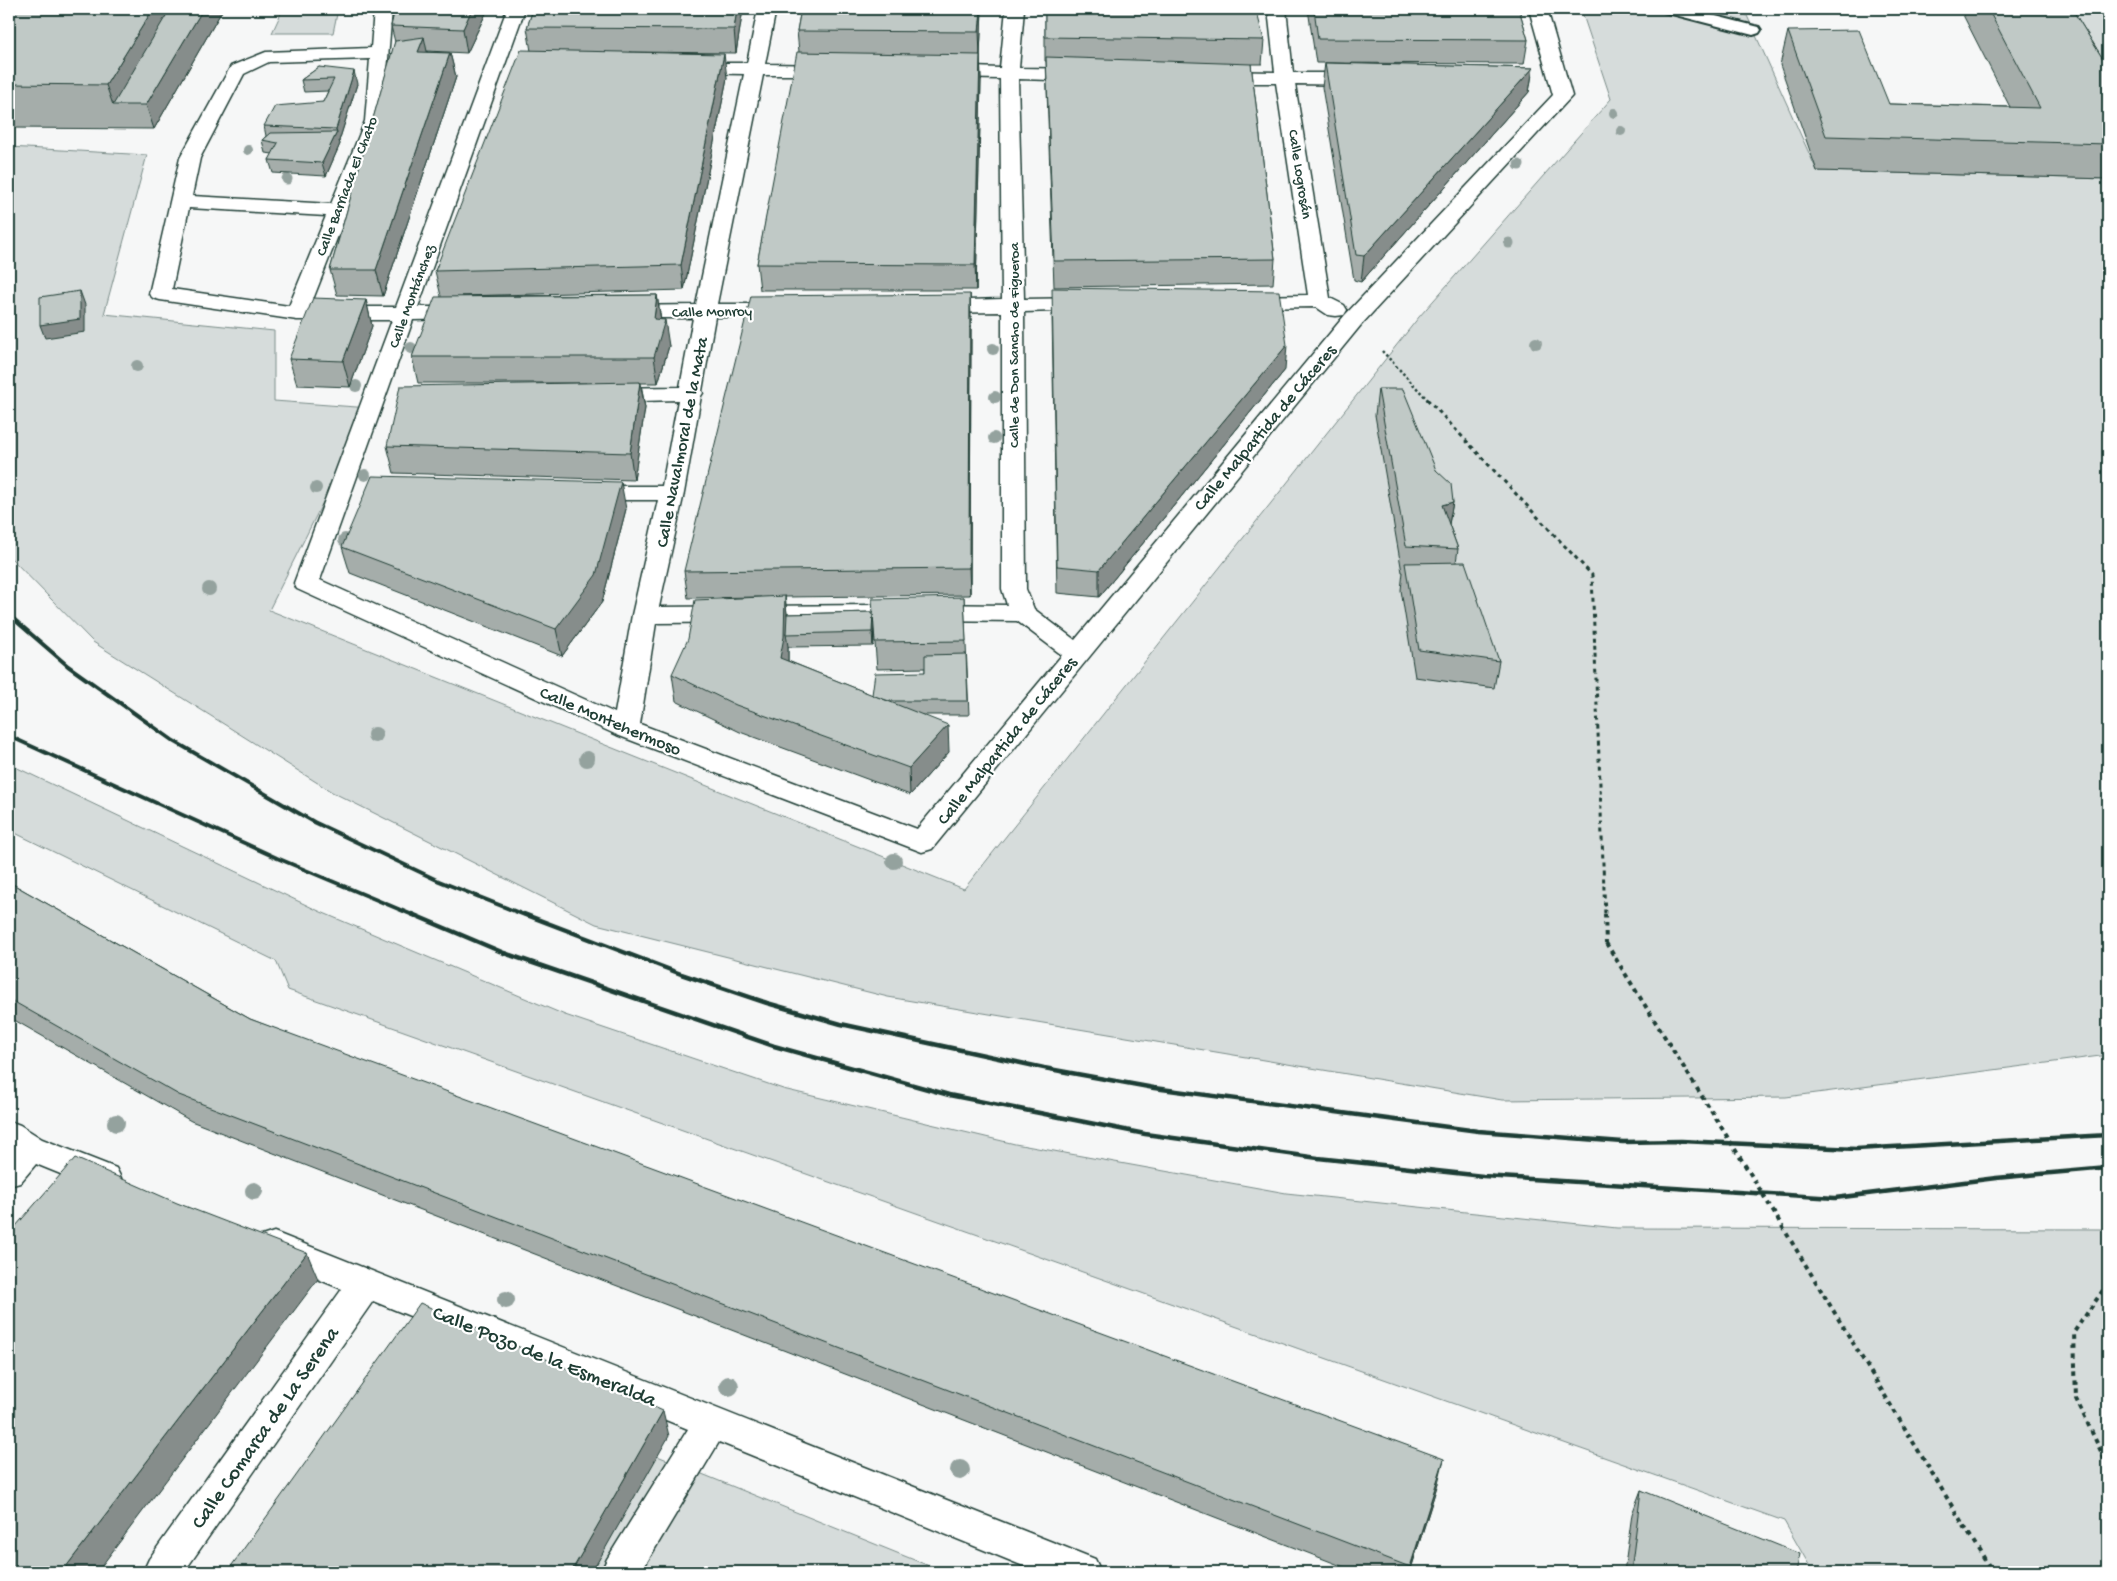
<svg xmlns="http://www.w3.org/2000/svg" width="2117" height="1581" viewBox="0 0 2117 1581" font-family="'Gochi Hand',sans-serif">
	<rect width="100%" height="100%" fill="#f6f7f7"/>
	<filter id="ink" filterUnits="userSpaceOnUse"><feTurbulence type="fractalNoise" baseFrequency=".02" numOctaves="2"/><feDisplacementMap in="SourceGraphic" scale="10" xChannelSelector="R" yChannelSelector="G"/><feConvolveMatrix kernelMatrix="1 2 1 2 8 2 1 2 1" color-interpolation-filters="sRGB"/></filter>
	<g filter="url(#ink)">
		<!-- green -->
		<g fill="#d6dcdb" stroke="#7a8c88">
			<path d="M283 9H338L333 33H272Z"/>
			<path d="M1581 9H1744L1817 171 2108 179V1055L1786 1097 1502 1100 888 997 596 924 332 792 93 642 9 556V147L147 155 104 314 274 331V401L370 408 269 610 964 889 1419 317 1611 99Z"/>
			<path d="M2052 9H2108V105Z"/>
			<path d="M9 764 321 912 565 1015 783 1089 1015 1144 1286 1193 1617 1228 2108 1229V1572H1813L1784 1521 288 990 276 961 9 830Z"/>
			<path d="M655 1455 944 1572H589Z"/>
		</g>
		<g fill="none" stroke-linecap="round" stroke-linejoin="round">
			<defs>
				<path id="lane" d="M1662 9H1688L1759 27 1761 30 1759 33 1753 35 1664 12Z"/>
				<g id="street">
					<path d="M374 9H392L383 121 310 307H396L507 9H525L418 307H466L474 308 477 313 474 318 466 319 413 320 320 580 615 713 632 615 658 500H586L578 498 574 493 578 488 586 486H662L678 400 605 402 597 400 594 395 597 390 605 388 680 387 693 318H622L614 317 611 312 614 307 622 306 696 305 744 74 687 73 681 72 678 68 681 64 687 63H747L758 9H776L765 64 832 65 838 66 841 70 838 74 832 75H763L717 304H784L792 305 795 310 792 315 784 316 715 317 702 391 703 393 701 396 684 493 659 607 874 605 883 607 887 613 883 619 874 621 656 623 640 724 917 829 1062 655 1017 621 927 620 918 618 914 612 918 606 927 604 1007 605 1002 589V312L934 313 926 312 923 307 926 302 934 301 1002 299 1000 79 945 78 939 76 936 72 939 68 945 66 1000 68 1006 9H1024L1019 68 1084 69 1091 71 1093 75 1091 79 1084 81 1018 79 1024 299 1088 298 1096 299 1099 304 1096 309 1088 310 1024 312 1026 589 1034 609 1075 640 1345 315 1553 95 1529 9H1547L1572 96 1361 325 932 849 922 852 617 735 297 589 294 583 392 320H297L160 300 153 298 149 294 180 158 231 66 266 52 371 48ZM370 59 365 121 331 204 192 196 200 158 244 74 269 62ZM189 208 326 216 289 306 172 289Z"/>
					<path d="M1268 9H1286L1293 73H1359L1366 75 1368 79 1366 83 1359 85 1295 84 1330 298 1344 305 1347 310 1344 315 1336 316 1328 315 1316 307 1244 308 1236 307 1233 302 1236 297 1244 296 1308 295 1276 83H1215L1208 81 1206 77 1208 73 1215 71 1275 72Z"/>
					<path d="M9 1121 20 1125 42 1139 116 1168 121 1178 116 1188 105 1192 36 1164 20 1183 9 1186Z"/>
					<path d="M274 1232 1095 1559 1101 1572H1038L719 1442 641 1572H601L607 1559 688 1429 373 1301 184 1572H143L149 1559 342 1289 262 1256 257 1246 262 1236Z"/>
				</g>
			</defs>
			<!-- lane casing -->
			<use href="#lane" stroke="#1f3d34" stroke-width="4"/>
			<!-- street casing -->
			<use href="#street" stroke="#1f3d34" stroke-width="3"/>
			<!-- path-far2 -->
			<path stroke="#1f3d34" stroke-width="2.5" stroke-dasharray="2.5 2.5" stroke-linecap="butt" d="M1382 351 1428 400"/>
			<!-- path-far1 -->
			<path stroke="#1f3d34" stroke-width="3" stroke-dasharray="4 4" stroke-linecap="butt" d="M1427 399 1592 575 1605 916"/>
			<!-- path -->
			<g stroke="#1f3d34" stroke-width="4" stroke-dasharray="4.5 4.5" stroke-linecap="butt">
				<path d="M1605 914 1606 943"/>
				<path d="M2108 1283 2074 1332 2076 1399 2108 1466"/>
			</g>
			<!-- lane -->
			<use href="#lane" fill="#fff" fill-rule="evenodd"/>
			<!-- street -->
			<use href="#street" fill="#fff" fill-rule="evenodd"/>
			<!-- rail-far1 -->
			<g stroke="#1f3d34" stroke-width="4">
				<path d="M9 615 68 666 172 740 314 822 439 881 527 916"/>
				<path d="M9 736 277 858 415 916"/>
			</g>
			<!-- rail -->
			<g stroke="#1f3d34" stroke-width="4.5">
				<path d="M412 914 504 953 774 1046 949 1095 1145 1134 1318 1158 1483 1176 1835 1198 1996 1178 2108 1168"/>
				<path d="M524 914 681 974 767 1003 841 1024 1044 1068 1154 1088 1478 1131 1623 1142 1681 1141 1856 1149 2108 1135"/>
			</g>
			<!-- path-bridge -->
			<path stroke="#1f3d34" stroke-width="4" stroke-dasharray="4.5 4.5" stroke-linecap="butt" d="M1606 943 1748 1170 1992 1572"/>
		</g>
		<!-- trees -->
		<g fill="#94a29e">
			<circle cx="1614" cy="113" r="5"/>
			<circle cx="1621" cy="131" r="5"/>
			<circle cx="248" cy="150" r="5"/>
			<circle cx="1519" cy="165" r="5.5"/>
			<circle cx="287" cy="179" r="5.5"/>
			<circle cx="1509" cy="243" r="5.5"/>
			<circle cx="1536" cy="343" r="6"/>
			<circle cx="411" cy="348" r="6"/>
			<circle cx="993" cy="349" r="6"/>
			<circle cx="137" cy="366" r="6"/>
			<circle cx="356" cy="386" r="6"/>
			<circle cx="995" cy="397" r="6"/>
			<circle cx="994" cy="438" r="6"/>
			<circle cx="365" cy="475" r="6"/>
			<circle cx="316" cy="488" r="6"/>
			<circle cx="345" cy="540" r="7"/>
			<circle cx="209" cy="589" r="7"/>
			<circle cx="375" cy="735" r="8"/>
			<circle cx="587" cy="759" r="8"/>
			<circle cx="894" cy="861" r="8"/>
			<circle cx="116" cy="1123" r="9"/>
			<circle cx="254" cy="1191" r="9"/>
			<circle cx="506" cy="1300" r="9"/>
			<circle cx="729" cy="1386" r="10"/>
			<circle cx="960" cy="1470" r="10"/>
		</g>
		<!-- wall -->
		<g fill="#a5adaa" stroke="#1f3d34" fill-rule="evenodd">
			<path d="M9 9H223L154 129 9 128Z"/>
			<path d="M395 9H488L467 53 427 51V52L450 53 456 77 383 296 337 295 330 270 395 42 391 26Z"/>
			<path d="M533 9H743L736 53 629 52 727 78 684 290 462 296 657 295 661 320 669 346 658 383H641L645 408 634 480 394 473 387 446 586 383H418L412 357 441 296 435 271 531 51 527 28Z"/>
			<path d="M801 9H982L980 55 981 79 976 290H760L757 264 799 52 797 31Z"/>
			<path d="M1045 9 1264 40 1262 64H1251L1275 259 1273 284 1054 287 1046 61H1045Z"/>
			<path d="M1308 9H1519L1528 40 1524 64 1316 63Z"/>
			<path d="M1960 9H2072L2108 67V179L1817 171 1780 65 1788 31 1889 104 2010 107Z"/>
			<path d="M1325 63 1533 68 1529 92 1361 282 1354 280 1322 87Z"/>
			<path d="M319 67 357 84 339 141 340 144 326 176 273 173 269 160 273 154 265 153 262 140 266 136 264 126 323 102 328 91 304 92 301 80Z"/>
			<path d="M970 294 971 320 970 595 785 597 787 614 873 612 964 597 969 715H922L949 752 910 795 740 732 676 701 672 674 761 597 688 598 684 571ZM874 630 877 669 925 668V672L872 695 788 661V646V647L873 646Z"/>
			<path d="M366 300 372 326 350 387 297 385 289 359Z"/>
			<path d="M1052 314 1285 370 1099 597 1057 593Z"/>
			<path d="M1378 389 1436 470 1453 502 1449 524 1458 549 1456 562 1499 661 1494 688 1415 677 1401 590 1403 572H1402L1375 415Z"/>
			<path d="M626 509 602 602 562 656 350 573 342 547Z"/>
			<path d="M9 882 250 1019 1438 1483 1410 1572H1357L191 1121 9 1017Z"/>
			<path d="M1641 1490 1796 1572H1624L1632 1514Z"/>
		</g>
		<!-- shaded-wall -->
		<g fill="#868d8b" stroke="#1f3d34">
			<path d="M153 9H191L113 105 106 85Z"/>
			<path d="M203 9H223L154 129 146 105Z"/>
			<path d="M472 9H488L467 53 463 29Z"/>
			<path d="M737 9H743L736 53 734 29Z"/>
			<path d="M981 9H982L980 56 979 32Z"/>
			<path d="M424 37 429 61 418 52Z"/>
			<path d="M450 53 456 77 383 296 376 270Z"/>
			<path d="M724 54 727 78 684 290 681 265Z"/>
			<path d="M980 55 981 79 976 290 975 265Z"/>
			<path d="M1533 68 1529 92 1361 282 1364 256Z"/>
			<path d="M354 71 357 84 339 141 340 144 326 176 322 163 337 132 336 129Z"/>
			<path d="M80 291 85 305V332L45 338 40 325Z"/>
			<path d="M970 294 971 320 970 595 969 568Z"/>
			<path d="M657 295 661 321 665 320 669 346 658 383 654 357V319Z"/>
			<path d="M366 300 372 326 350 387 343 361Z"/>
			<path d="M1287 345 1285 370 1099 597V570Z"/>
			<path d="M640 382 645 408 634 480 630 453Z"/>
			<path d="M621 482 626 509 602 602 562 656 556 629Z"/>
			<path d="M1453 502 1448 529 1442 505Z"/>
			<path d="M785 596 788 623 786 634 788 646V664L780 658Z"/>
			<path d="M873 612 874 626 873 646 872 632Z"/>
			<path d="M948 725 949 752 910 795 909 768Z"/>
			<path d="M307 1253 318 1279 97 1572H62Z"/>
			<path d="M663 1411 669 1436 592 1572H571Z"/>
			<path d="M1444 1459 1438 1483 1410 1572H1409Z"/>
		</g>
		<!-- building -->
		<g fill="#c0c9c6" stroke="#1f3d34">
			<path d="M9 9H153L106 85 9 84Z"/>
			<path d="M170 9H203L146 105H113Z"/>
			<path d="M395 9H472L463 29 391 26Z"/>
			<path d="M533 9H737L734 29 527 28Z"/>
			<path d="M801 9H981L979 32 797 31Z"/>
			<path d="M1045 9H1256L1264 40 1045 37Z"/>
			<path d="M1314 9H1519L1528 40 1318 39Z"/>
			<path d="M1988 9H2072L2108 67V144L1826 136 1788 31 1859 30 1889 104 2040 108Z"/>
			<path d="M424 37 418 52 450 53 376 270H330L395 41Z"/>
			<path d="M521 50 724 54 681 265 435 271Z"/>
			<path d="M797 52 980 55 975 265 757 264Z"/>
			<path d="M1046 57 1251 64 1275 259 1054 261Z"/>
			<path d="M1325 63 1533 68 1364 256 1356 255Z"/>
			<path d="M319 67 354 71 336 129 264 126 275 106 323 102 334 79 301 80Z"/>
			<path d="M337 132 322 163 269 160 278 143 262 140 270 133Z"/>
			<path d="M1052 288 1279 291 1287 345 1099 570 1057 566Z"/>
			<path d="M80 291V319L40 325V297Z"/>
			<path d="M970 294 969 568 684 571 751 296Z"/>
			<path d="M657 295 654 319 665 320 654 357H412L435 297Z"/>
			<path d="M313 298 366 300 343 361 289 359Z"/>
			<path d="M640 382 630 453 387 446 400 386Z"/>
			<path d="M1378 389H1403L1436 470 1451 484 1453 502 1442 505 1458 549 1406 546Z"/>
			<path d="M372 476 621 482 596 575 556 629 342 547Z"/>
			<path d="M1465 562 1499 661 1419 650 1405 563Z"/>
			<path d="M785 596 784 637 780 658 948 725 909 768 736 705 672 674 688 639 695 600Z"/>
			<path d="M964 597 966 641 875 642 872 599Z"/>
			<path d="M873 612 872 632 786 634 787 614Z"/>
			<path d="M966 654 968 701H889L872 695 875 673 925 672V655Z"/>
			<path d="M9 882 250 1019 1444 1459 1410 1567 179 1095 9 999Z"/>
			<path d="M75 1158 177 1203 307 1253 62 1572H9V1234Z"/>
			<path d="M420 1303 663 1411 571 1572H227Z"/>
			<path d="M1641 1490 1800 1554 1796 1572H1631Z"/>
		</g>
	</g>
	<g text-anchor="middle" stroke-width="4.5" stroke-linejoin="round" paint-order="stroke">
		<!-- far-street labels -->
		<g font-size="15" fill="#1f3d34" stroke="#fff">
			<text transform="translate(1301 174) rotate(81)" y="5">Calle Logrosán</text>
			<text transform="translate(346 186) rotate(-69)" y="5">Calle Barriada El Chato</text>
			<text transform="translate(411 296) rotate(-70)" y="5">Calle Montánchez</text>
			<text transform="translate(712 311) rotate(-1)" y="5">Calle Monroy</text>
			<text transform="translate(1013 345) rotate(-90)" y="5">Calle de Don Sancho de Figueroa</text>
		</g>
		<!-- street labels -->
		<g font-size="18" fill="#1f3d34" stroke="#fff">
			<text transform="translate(1264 427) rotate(-50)" y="6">Calle Malpartida de Cáceres</text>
			<text transform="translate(681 442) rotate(-79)" y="6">Calle Navalmoral de la Mata</text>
			<text transform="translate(611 720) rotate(23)" y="6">Calle Montehermoso</text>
			<text transform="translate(1006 740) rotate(-51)" y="6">Calle Malpartida de Cáceres</text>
		</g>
		<!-- near-street labels -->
		<g font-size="21" fill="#1f3d34" stroke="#fff">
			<text transform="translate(545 1355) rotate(22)" y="7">Calle Pozo de la Esmeralda</text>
			<text transform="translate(264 1427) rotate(-55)" y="7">Calle Comarca de La Serena</text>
		</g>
	</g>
	<!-- margin -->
	<rect width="2117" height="1581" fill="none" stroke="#fff" stroke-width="30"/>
	<rect x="15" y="15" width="2087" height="1551" fill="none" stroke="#1f3d34" stroke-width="2" filter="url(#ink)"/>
</svg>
